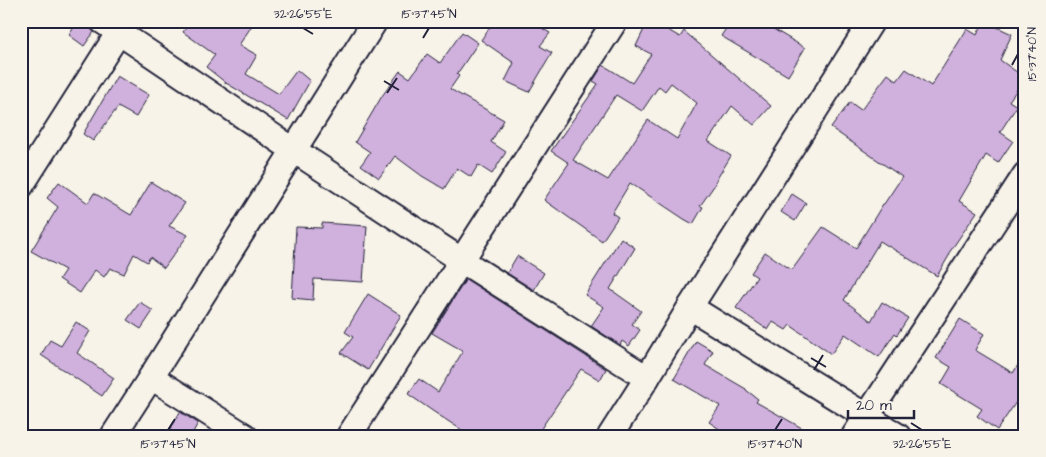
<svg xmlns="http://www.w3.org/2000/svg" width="1046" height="457" viewBox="0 0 1046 457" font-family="'Architects Daughter',sans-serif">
	<rect width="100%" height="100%" fill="#f7f3e8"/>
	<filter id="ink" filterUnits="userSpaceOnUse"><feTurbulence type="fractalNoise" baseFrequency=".02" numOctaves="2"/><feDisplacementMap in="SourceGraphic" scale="10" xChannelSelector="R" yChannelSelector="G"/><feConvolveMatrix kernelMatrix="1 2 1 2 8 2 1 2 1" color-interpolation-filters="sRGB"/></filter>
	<g filter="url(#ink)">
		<!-- building -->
		<g fill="#d0b0dc" stroke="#22223b" fill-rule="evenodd">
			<path d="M78 21H88L90 27 94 32 84 46 69 35Z"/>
			<path d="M191 21H255L239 45 257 55 246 74 279 94 297 70 310 81 288 120 226 83 206 67 215 55 183 32Z"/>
			<path d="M494 21H530L550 33 540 46 552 53 529 92 505 81 514 63 481 40Z"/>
			<path d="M648 21H652L680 37 684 31 771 106 754 125 732 106 708 141 731 156 715 182 716 183 700 206 703 207 693 224 684 219 630 183 612 213 618 217 602 241 544 200 569 163 551 151 598 84 593 81 603 65 632 83 651 54 636 46ZM671 83 697 103 677 139 648 120 608 180 573 160 616 95 642 111 659 86 665 91Z"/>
			<path d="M731 21H736L748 29 753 21H760L805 48 788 76 721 36Z"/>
			<path d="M984 21 1012 34 1000 60 1025 78 1009 101 1017 106 1000 132 1013 141 998 163 986 155 959 201 977 212 949 253 950 254 937 276 880 241 844 300 871 321 882 302 908 318 897 335 895 333 879 357 845 334 831 354 790 325 786 330 773 322 768 330 736 308 757 277 751 273 765 252 792 270 823 227 856 248 883 204H884L902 177 831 128 850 102 861 110 888 74 897 81 906 69 931 86 967 29 977 35Z"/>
			<path d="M462 32 478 43 457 74 459 76 450 89 504 120 491 142 506 152 492 174 478 165 471 177 457 168 444 189 422 176 395 156 379 178 361 165 370 152 355 142 382 96 400 71 410 78 427 54 440 63Z"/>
			<path d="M117 76 149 95 136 117 118 107 93 141 83 134Z"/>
			<path d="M59 182 88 203 94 193 131 215 151 182 185 203 169 226 188 235 164 268 150 257 147 262 134 254 124 274 110 268 104 277 95 270 80 293 59 279 65 270 31 251 58 207 47 198Z"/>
			<path d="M792 194 806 203 795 221 781 212Z"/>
			<path d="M322 223 367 226 363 282 314 279 313 300 292 298 296 227 322 228Z"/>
			<path d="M621 238 635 248 610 289 641 311 632 324 640 330 629 346 622 341 620 345 591 326 604 307 585 295Z"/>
			<path d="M517 256 544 273 534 290 507 273Z"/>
			<path d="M466 279 606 369 600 380 581 369 536 436H471L434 412 408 394 419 379 438 392 463 351 432 333Z"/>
			<path d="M368 294 401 315 368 370 341 353 353 337 345 332Z"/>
			<path d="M140 302 153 311 141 329 127 320Z"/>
			<path d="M960 319 984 334 975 350 1013 373 1025 354V389L997 430 977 416 982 409 941 384 951 367 936 358Z"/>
			<path d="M76 322 90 331 77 353 114 378 102 396 41 355 50 340 61 346Z"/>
			<path d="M696 341 713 351 705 365 746 389V390L758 399 756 402 816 436H730L709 422 720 406 674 379Z"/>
			<path d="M180 412 198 423 191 436H166Z"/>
		</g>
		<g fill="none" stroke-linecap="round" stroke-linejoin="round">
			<defs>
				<g id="street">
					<path d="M102 21 295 151 461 260 647 378"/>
					<path d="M21 186 126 21"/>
					<path d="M690 307 898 436"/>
					<path d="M151 377 245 436"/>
					<path d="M113 436 151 377 375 21"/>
					<path d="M349 436 615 21"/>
					<path d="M610 436 647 378 690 307 872 21"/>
					<path d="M854 436 1025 175"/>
				</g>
			</defs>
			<!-- street casing -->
			<use href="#street" stroke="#22223b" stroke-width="28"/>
			<!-- street -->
			<use href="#street" stroke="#f7f3e8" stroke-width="24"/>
		</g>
	</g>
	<!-- ticks -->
	<path fill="none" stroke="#22223b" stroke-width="2" d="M303 28 313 34M423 38 429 28M1012 65 1018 54M384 81 399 90M387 93 397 78M811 358 826 367M814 370 823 355M911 423 922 430M168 430 175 419M775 430 782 419"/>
	<!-- margin -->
	<rect width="1046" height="457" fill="none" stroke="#f7f3e8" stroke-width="55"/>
	<!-- scale -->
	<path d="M848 410v8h66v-8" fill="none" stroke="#22223b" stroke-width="2.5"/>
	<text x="856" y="410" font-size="15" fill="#22223b" stroke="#f7f3e8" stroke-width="4" paint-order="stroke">20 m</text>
	<rect x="28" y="28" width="990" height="402" fill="none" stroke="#22223b" stroke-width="2"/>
	<g font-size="12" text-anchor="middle" fill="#22223b">
		<text x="303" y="18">32°26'55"E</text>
		<text x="429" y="18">15°37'45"N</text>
		<text transform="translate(1032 54) rotate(-90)" y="4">15°37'40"N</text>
		<text x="168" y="448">15°37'45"N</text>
		<text x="775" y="448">15°37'40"N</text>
		<text x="922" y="448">32°26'55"E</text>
	</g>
</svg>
